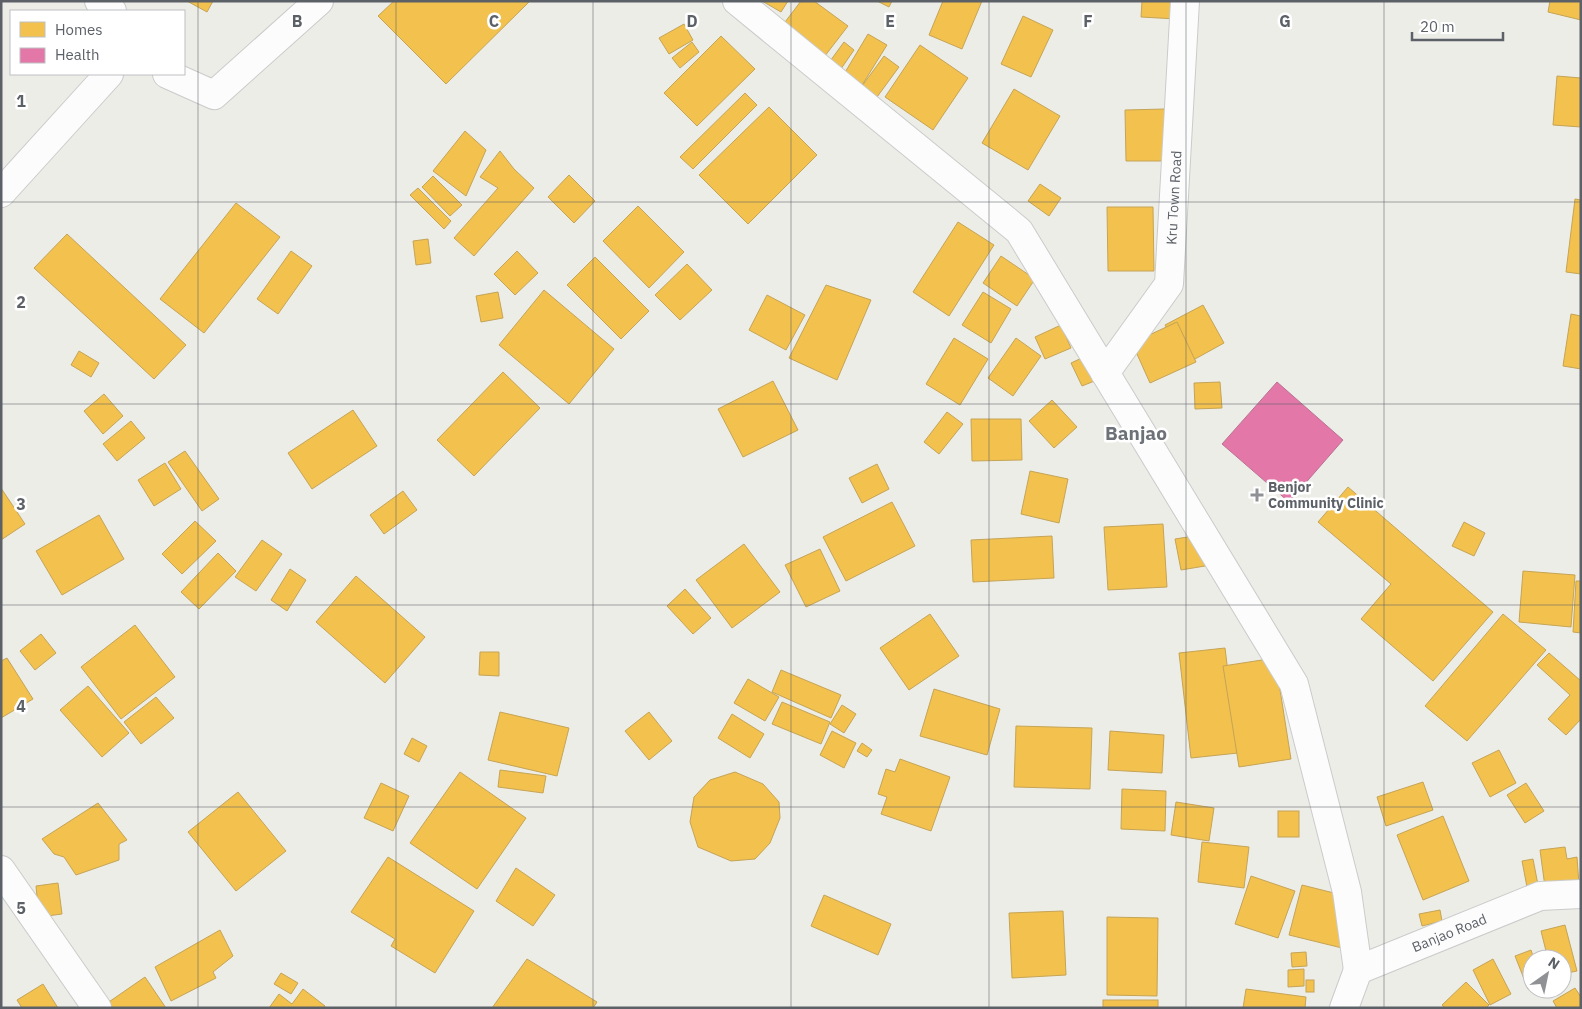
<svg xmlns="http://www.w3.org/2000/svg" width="1582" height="1009" viewBox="0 0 1582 1009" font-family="'IBM Plex Sans',sans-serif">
	<rect width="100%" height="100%" fill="#edede8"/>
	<!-- homes -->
	<g fill="#f2c14e" stroke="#c5a456">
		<path d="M187 1H213L207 12Z"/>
		<path d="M394 1H528L529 2 446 84 378 16Z"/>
		<path d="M762 1H788L781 12Z"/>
		<path d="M801 1H814L848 26 821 61 779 30Z"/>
		<path d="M877 1H892L889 7Z"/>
		<path d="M943 1H982L962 49 929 35Z"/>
		<path d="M1142 1H1177L1176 19 1141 17Z"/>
		<path d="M1550 1H1581V20L1548 12Z"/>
		<path d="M1023 16 1053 30 1031 77 1001 64Z"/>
		<path d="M684 24 693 40 669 54 659 38Z"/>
		<path d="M868 34 887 45 859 90 841 79Z"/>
		<path d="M721 36 755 69 697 126 664 93Z"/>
		<path d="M692 42 699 52 680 68 672 58Z"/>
		<path d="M844 42 854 50 836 76 825 68Z"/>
		<path d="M920 45 968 78 933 130 885 97Z"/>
		<path d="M884 56 899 67 877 97 862 86Z"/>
		<path d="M1557 76 1581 78V127L1553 125Z"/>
		<path d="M1014 89 1060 116 1028 170 982 143Z"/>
		<path d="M745 93 757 105 693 169 680 157Z"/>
		<path d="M769 107 817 155 748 224 699 175Z"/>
		<path d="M1165 109V161H1126L1125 110Z"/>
		<path d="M465 131 486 150 466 196 433 171Z"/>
		<path d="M500 151 514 169 534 188 474 256 454 238 498 188 480 177Z"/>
		<path d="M569 175 595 201 574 223 548 197Z"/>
		<path d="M433 176 462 205 450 216 422 187Z"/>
		<path d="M1040 184 1061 198 1049 216 1028 201Z"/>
		<path d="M418 188 451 221 444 229 410 195Z"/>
		<path d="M1575 199 1581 200V274L1566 272Z"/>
		<path d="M236 203 280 237 204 333 160 299Z"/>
		<path d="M638 206 684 252 649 288 603 241Z"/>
		<path d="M1107 207H1153L1154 271H1108Z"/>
		<path d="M958 222 994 245 949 316 913 292Z"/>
		<path d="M67 234 186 345 154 379 34 268Z"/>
		<path d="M428 239 431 263 416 265 413 241Z"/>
		<path d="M291 251 312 266 278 314 257 299Z"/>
		<path d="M517 251 538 273 515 295 494 274Z"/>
		<path d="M1001 256 1035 279 1017 306 983 283Z"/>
		<path d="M595 257 649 311 621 339 567 285Z"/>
		<path d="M687 264 712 290 680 320 655 295Z"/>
		<path d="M826 285 871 300 837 380 789 358Z"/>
		<path d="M544 290 614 349 569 404 499 345Z"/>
		<path d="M498 292 503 318 481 322 476 296Z"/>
		<path d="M983 292 1011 309 991 343 962 325Z"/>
		<path d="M767 295 805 315 786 350 749 330Z"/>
		<path d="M1203 305 1224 343 1186 364 1165 325Z"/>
		<path d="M1571 314 1581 316V369L1563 366Z"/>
		<path d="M1177 322 1196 362 1150 383 1132 343Z"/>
		<path d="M1061 325 1071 348 1045 359 1035 337Z"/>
		<path d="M954 338 988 359 960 405 926 384Z"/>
		<path d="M1016 338 1041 356 1013 396 988 378Z"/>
		<path d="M79 351 99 363 91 377 71 365Z"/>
		<path d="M1086 356 1097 380 1082 386 1071 363Z"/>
		<path d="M503 372 540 408 474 476 437 440Z"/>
		<path d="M773 381 798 430 743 457 718 409Z"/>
		<path d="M1220 382 1222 408 1195 409 1194 383Z"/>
		<path d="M104 394 123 416 103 434 84 411Z"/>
		<path d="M1052 400 1077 427 1054 448 1029 421Z"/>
		<path d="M353 410 377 446 312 489 288 453Z"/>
		<path d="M947 412 963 424 939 454 924 442Z"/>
		<path d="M971 419H1021L1022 460 972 461Z"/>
		<path d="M131 421 145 438 117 461 103 444Z"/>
		<path d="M185 451 219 499 202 511 168 462Z"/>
		<path d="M165 463 181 489 154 506 138 480Z"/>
		<path d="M877 464 889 489 862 503 849 478Z"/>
		<path d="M1030 471 1068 479 1059 523 1021 514Z"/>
		<path d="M1348 487 1493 612 1433 681 1361 619 1391 584 1318 522Z"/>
		<path d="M1 488 25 524 1 540Z"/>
		<path d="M403 491 417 510 384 534 370 515Z"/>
		<path d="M892 502 915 546 846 581 823 537Z"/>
		<path d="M99 515 124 559 62 595 36 551Z"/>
		<path d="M195 521 216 541 182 574 162 554Z"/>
		<path d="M1464 522 1485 533 1474 556 1452 546Z"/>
		<path d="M1163 524 1167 587 1108 590 1104 527Z"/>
		<path d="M1206 534 1211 565 1181 570 1175 539Z"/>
		<path d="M1052 536 1054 578 973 582 971 540Z"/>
		<path d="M262 540 282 554 256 591 235 577Z"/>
		<path d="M744 544 780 592 732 628 696 580Z"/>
		<path d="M820 549 840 591 806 607 785 565Z"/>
		<path d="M218 553 236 571 199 609 181 592Z"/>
		<path d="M290 569 306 580 287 611 271 600Z"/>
		<path d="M1523 571 1575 575 1571 627 1519 622Z"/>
		<path d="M356 576 425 637 385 683 316 622Z"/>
		<path d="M1576 581H1581V633L1573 632Z"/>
		<path d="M685 589 711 618 693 634 667 606Z"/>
		<path d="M930 614 959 656 909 690 880 648Z"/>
		<path d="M1503 614 1546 650 1467 741 1425 706Z"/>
		<path d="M135 625 175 677 121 719 81 667Z"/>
		<path d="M41 634 56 653 35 670 20 651Z"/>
		<path d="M1225 648 1238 753 1191 758 1179 653Z"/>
		<path d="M480 652H499V676L479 675Z"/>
		<path d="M1549 653 1581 681V719L1566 735 1548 719 1570 695 1537 665Z"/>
		<path d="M7 658 33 699 1 718V661Z"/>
		<path d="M1275 658 1291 759 1239 767 1223 666Z"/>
		<path d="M781 670 841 695 831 718 772 692Z"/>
		<path d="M748 679 779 697 765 721 734 703Z"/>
		<path d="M88 686 129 733 102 757 60 710Z"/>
		<path d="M934 689 1000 709 987 755 920 736Z"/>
		<path d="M156 697 174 718 141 744 124 722Z"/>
		<path d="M782 702 830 722 821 744 772 724Z"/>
		<path d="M842 705 856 714 844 733 830 724Z"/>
		<path d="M500 712 569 728 557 776 488 760Z"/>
		<path d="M649 712 672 741 649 760 625 731Z"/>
		<path d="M732 714 764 734 750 758 718 738Z"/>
		<path d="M1016 726 1092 728 1090 789 1014 787Z"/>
		<path d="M832 731 856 743 844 768 820 755Z"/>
		<path d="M1110 731 1164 735 1162 773 1108 770Z"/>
		<path d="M412 738 427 746 419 762 404 754Z"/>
		<path d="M862 743 872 750 867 757 857 751Z"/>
		<path d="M1499 750 1516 783 1490 797 1472 763Z"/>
		<path d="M900 759 950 777 931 831 881 814 887 797 878 794 886 769 895 772Z"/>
		<path d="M500 770 546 776 543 793 498 787Z"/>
		<path d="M460 772 526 818 477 889 410 843Z"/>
		<path d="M735 772 763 784 779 802 780 818 770 843 755 859 731 861 698 847 690 822 694 797 710 780Z"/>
		<path d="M1423 782 1433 810 1386 826 1377 797Z"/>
		<path d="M381 783 409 796 393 831 364 818Z"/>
		<path d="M1526 783 1544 811 1525 823 1507 795Z"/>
		<path d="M1122 789 1166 791 1165 831 1121 829Z"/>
		<path d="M238 792 286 851 236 891 188 832Z"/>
		<path d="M1176 802 1214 808 1209 841 1171 835Z"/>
		<path d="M98 803 127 840 119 844V860L76 875 64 857 54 854 42 839Z"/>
		<rect x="1278" y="811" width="21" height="26"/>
		<path d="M1443 816 1469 881 1423 900 1397 835Z"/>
		<path d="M1202 842 1249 847 1244 888 1198 882Z"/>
		<path d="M1565 847 1567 859 1577 857 1579 884 1545 887 1540 850Z"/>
		<path d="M388 857 474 911 435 973 391 946 395 939 351 912Z"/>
		<path d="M1533 859 1538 885 1527 887 1522 861Z"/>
		<path d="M516 868 555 895 533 926 496 901Z"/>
		<path d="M1251 876 1295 891 1278 938 1235 924Z"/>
		<path d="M58 883 62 914 39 917 36 886Z"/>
		<path d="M1302 885 1354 898 1342 948 1289 935Z"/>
		<path d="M824 895 891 924 878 955 811 926Z"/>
		<path d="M1440 910 1442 921 1422 926 1419 914Z"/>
		<path d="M1063 911 1066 975 1012 978 1009 913Z"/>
		<path d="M1107 917 1158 918 1157 996 1107 995Z"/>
		<path d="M1565 925 1577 971 1562 974V959H1548L1541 931Z"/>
		<path d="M220 930 233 956 213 972 216 978 171 1001 155 967Z"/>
		<path d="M1531 950 1534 959H1532V987L1528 989 1515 956Z"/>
		<path d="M1306 952 1307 966 1292 967 1291 953Z"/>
		<path d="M527 959 597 1002 593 1008H492Z"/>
		<path d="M1493 959 1511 994 1490 1005 1473 970Z"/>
		<path d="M1304 969V986L1288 987V970Z"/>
		<path d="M281 973 298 983 291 994 274 984Z"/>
		<path d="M145 977 166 1008H104L103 1006Z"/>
		<rect x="1306" y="980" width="8" height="12"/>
		<path d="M1466 982 1489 1005 1486 1008H1445L1442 1005Z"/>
		<path d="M43 984 58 1008H22L17 1000Z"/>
		<path d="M1575 988 1581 997V1008H1557L1553 1001Z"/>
		<path d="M303 989 325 1006 324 1008H269L279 994 292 1004Z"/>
		<path d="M1246 989 1306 997 1305 1008H1243Z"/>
		<rect x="1103" y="1000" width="55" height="8"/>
	</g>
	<!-- health -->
	<path fill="#e377a8" stroke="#ba7094" d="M1277 382 1343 440 1289 502 1222 444Z"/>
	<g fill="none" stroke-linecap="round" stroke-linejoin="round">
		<defs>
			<g id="minor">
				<path d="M99 1 112 11"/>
				<path d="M737 1 1019 231 1294 684 1347 892 1358 970"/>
				<path d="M167 74 214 95 319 1"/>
				<path d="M1 193 109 74"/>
				<path id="s1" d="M1105 373 1169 284 1185 1"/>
				<path d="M1 870 97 1008"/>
				<path id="s2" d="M1344 1008 1358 970 1540 896 1581 894"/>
			</g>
		</defs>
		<!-- minor casing -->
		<use href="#minor" stroke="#cacbca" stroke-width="30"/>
		<!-- minor -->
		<use href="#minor" stroke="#fcfcfc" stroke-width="28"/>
	</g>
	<!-- grid -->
	<path fill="none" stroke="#5c6067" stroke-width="1" stroke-opacity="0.55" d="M198 1V1008M396 1V1008M593 1V1008M791 1V1008M989 1V1008M1186 1V1008M1384 1V1008M1 202H1581M1 404H1581M1 605H1581M1 807H1581"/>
	<!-- markers -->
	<path fill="#8f9194" stroke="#fff" stroke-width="2" d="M1254.5 487.5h5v5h5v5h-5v5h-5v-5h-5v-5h5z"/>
	<g text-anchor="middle" stroke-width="5" stroke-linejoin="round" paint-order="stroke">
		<!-- street labels -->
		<g font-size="14" fill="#5c6067" stroke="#fff">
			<text dy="5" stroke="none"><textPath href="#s1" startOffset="196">Kru Town Road</textPath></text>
			<text dy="5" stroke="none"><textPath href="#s2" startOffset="139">Banjao Road</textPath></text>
		</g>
		<!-- poi labels -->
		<g font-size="14" font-weight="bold" fill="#5c6067" stroke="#fff" text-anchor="start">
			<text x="1268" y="492">Benjor<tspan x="1268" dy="16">Community Clinic</tspan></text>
		</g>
		<!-- district labels -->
		<g font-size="19" font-weight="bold" fill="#6d7279" stroke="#fff">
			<text x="1136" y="440">Banjao</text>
		</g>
	</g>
	<g font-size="16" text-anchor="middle" font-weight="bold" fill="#5c6067" stroke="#fff" stroke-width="5" stroke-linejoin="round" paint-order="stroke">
		<text x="297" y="27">B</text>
		<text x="494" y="27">C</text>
		<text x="692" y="27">D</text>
		<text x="890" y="27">E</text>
		<text x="1088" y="27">F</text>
		<text x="1285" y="27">G</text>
		<text x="21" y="107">1</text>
		<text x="21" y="308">2</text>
		<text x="21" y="510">3</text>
		<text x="21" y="712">4</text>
		<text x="21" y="914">5</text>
	</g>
	<!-- border -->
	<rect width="1582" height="1009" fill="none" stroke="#5c6067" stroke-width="5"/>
	<!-- legend -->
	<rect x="10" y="10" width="175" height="65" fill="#ffffff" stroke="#bebfc2"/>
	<rect x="20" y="22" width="25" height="15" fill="#f2c14e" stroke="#bebfc2"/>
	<text x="55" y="35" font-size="15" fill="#5c6067">Homes</text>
	<rect x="20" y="48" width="25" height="15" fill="#e377a8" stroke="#bebfc2"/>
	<text x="55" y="60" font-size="15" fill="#5c6067">Health</text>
	<!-- north arrow -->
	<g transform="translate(1547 974) rotate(33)"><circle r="24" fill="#ffffff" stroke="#bebfc2"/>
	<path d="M0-4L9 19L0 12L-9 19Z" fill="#8f9194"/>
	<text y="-8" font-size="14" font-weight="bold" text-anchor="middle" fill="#5c6067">N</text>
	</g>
	<!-- scale -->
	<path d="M1412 32v8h91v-8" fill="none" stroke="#5c6067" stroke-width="2.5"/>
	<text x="1420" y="32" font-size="15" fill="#5c6067" stroke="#ffffff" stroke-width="4" paint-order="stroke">20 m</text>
</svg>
